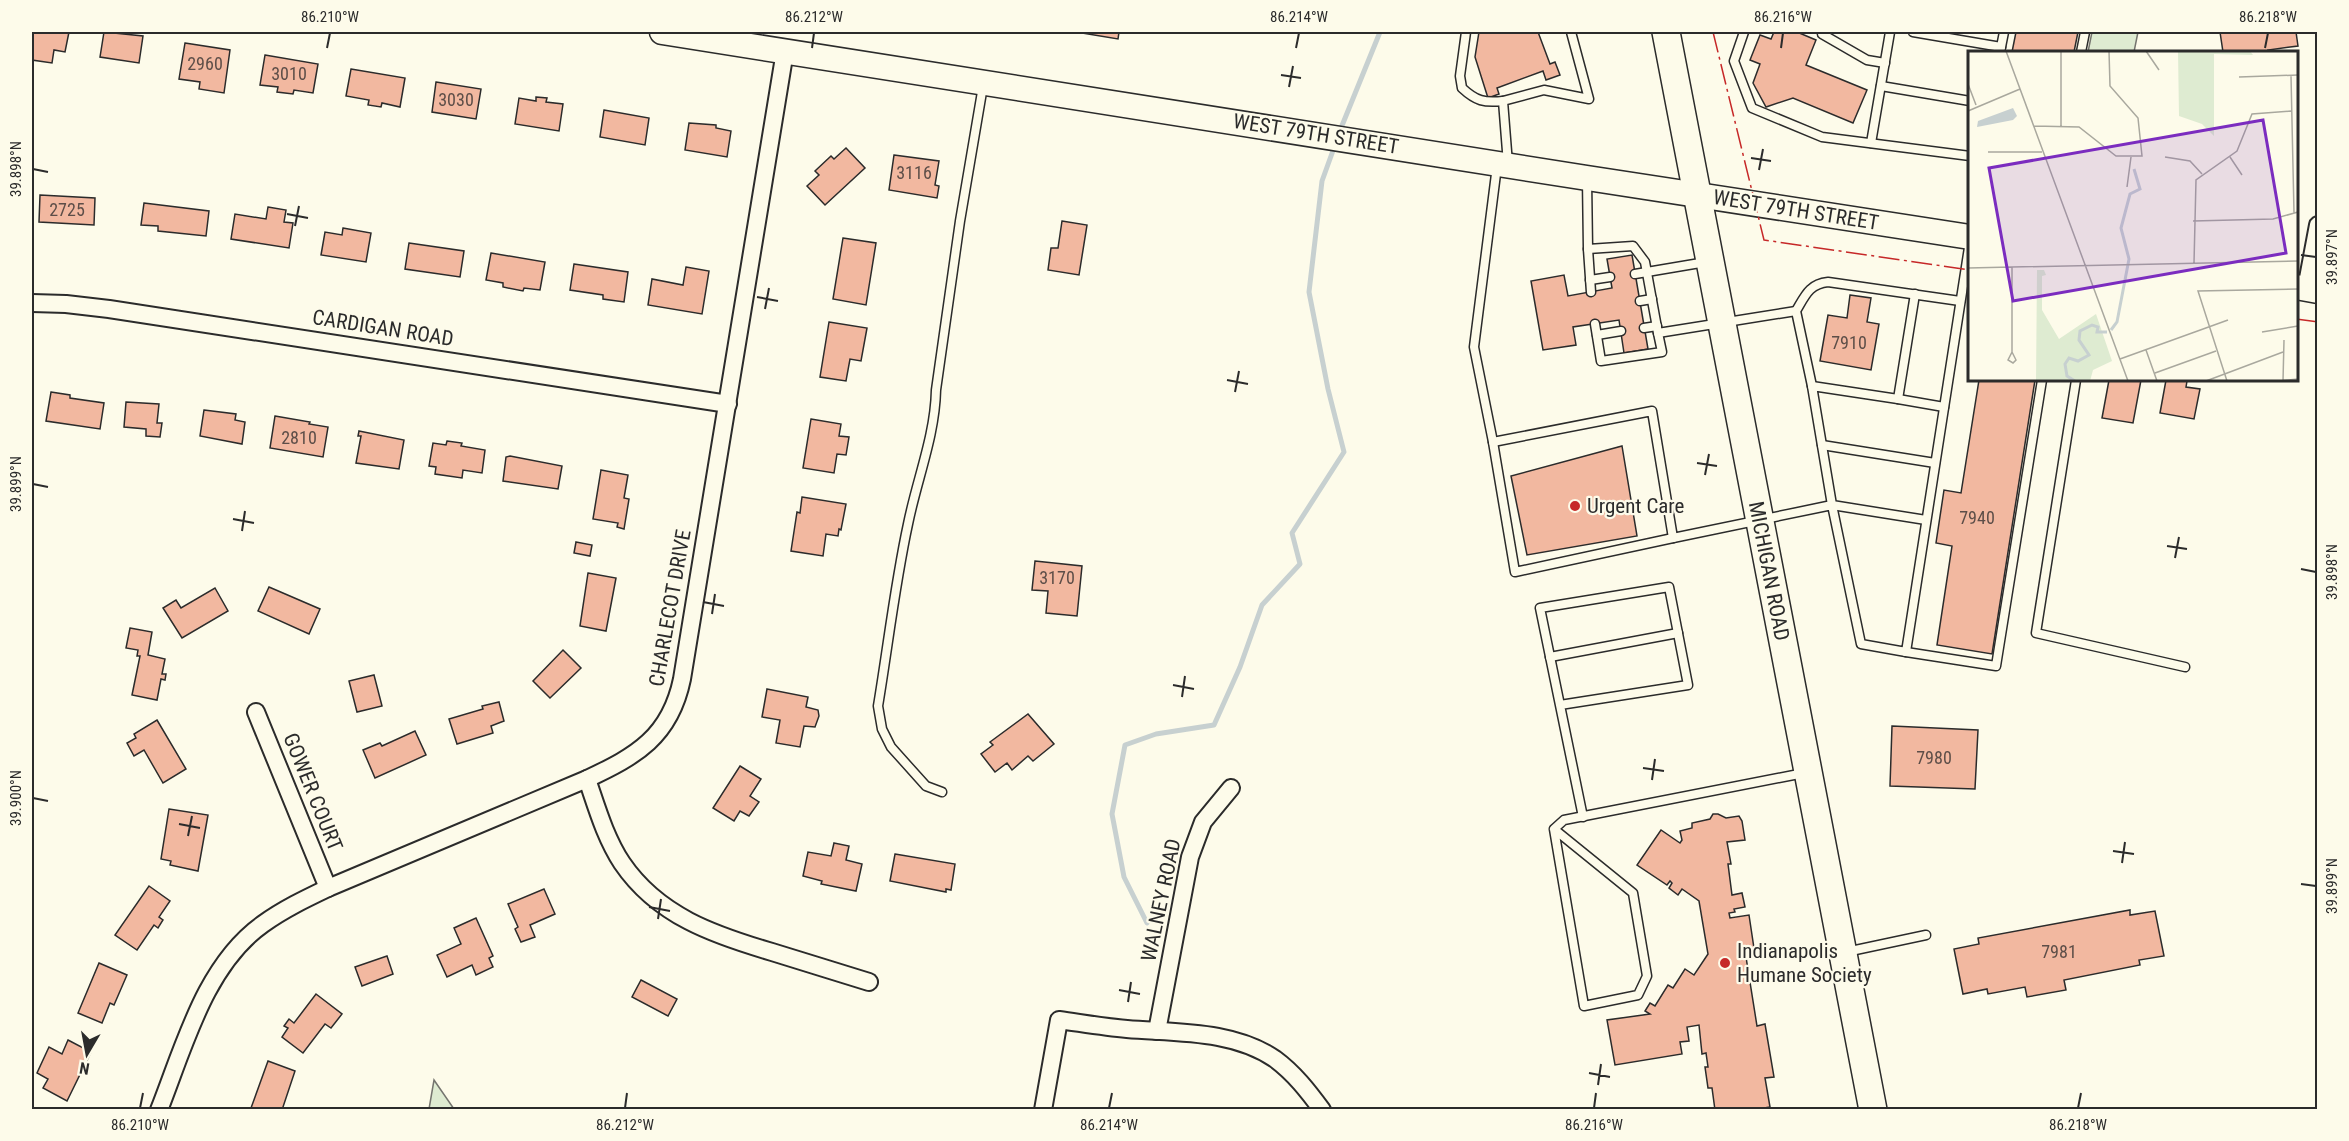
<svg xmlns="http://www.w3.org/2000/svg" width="2349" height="1141" viewBox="0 0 2349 1141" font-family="'Roboto Condensed',sans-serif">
	<rect width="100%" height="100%" fill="#fdfbea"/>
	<!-- green -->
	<g fill="#deebd1" stroke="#74746e" stroke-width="1.5">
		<path d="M2092 32H2138L2134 52H2088Z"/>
		<path d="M434 1080 454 1109H429Z"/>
	</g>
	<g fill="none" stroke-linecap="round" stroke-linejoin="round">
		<!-- stream -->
		<g stroke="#c7d0d0" stroke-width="5">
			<path d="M1339 133 1380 32"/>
			<path d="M1147 923 1124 877 1112 814 1125 745 1156 734 1214 725 1240 667 1262 605 1300 564 1292 533 1344 452 1328 389 1309 292 1322 181 1335 145"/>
		</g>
	</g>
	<!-- building -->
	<g fill="#f2b8a0" stroke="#2b2b2b" stroke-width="1.5">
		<path d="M32 32H69L65 52 54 50 52 63 32 60Z"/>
		<path d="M104 32 143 36 139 63 100 57Z"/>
		<path d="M1076 32H1119L1118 39Z"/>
		<path d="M1479 32H1538L1550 64 1555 62 1560 75 1546 80 1543 71 1497 88 1499 94 1488 98 1475 57Z"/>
		<path d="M1774 32H1797L1816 40 1806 65 1867 90 1853 123 1793 98 1766 107 1753 83 1760 64 1750 60 1760 35 1771 39Z"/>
		<path d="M2016 32H2078L2074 52H2012Z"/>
		<path d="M2220 32H2296L2298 46 2268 50 2269 52H2223Z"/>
		<path d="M185 43 230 50 224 93 199 89 200 82 179 79Z"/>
		<path d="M265 55 318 64 313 93 294 90 293 94 277 92 278 87 260 85Z"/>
		<path d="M351 69 405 78 400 107 382 103 381 107 368 105 369 100 346 96Z"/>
		<path d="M436 82 481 89 476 119 432 112Z"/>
		<path d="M536 97 547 98 546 102 563 104 559 131 515 124 519 98 536 101Z"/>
		<path d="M604 110 649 118 645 145 600 137Z"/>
		<path d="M689 123 716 125V128L731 131 727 157 685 150Z"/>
		<path d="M846 148 865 168 825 205 807 186 819 175 815 171 831 156 834 159Z"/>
		<path d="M894 155 939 161 935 185 939 186 937 198 889 190Z"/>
		<path d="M40 195 95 198 94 225 39 222Z"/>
		<path d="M144 203 209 211 206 236 158 231V226L141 225Z"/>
		<path d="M268 207 286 210 284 222 293 223 289 248 231 239 235 214 266 219Z"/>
		<path d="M1062 221 1087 225 1079 275 1048 270 1051 248H1058Z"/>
		<path d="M343 228 371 233 366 262 321 255 325 232 342 235Z"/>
		<path d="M843 238 876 243 866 305 833 299Z"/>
		<path d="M409 243 464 251 460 277 405 269Z"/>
		<path d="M491 253 545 262 540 290 524 288 523 291 503 287V283L486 280Z"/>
		<path d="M1632 255 1648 349 1624 353 1619 320 1573 327 1576 345 1543 350 1531 281 1564 275 1568 296 1612 288 1607 259Z"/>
		<path d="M574 264 628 272 624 302 603 299V295L570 290Z"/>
		<path d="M686 267 709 271 702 314 648 305 652 279 683 285Z"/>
		<path d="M1850 295 1871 298 1867 322 1879 324 1871 370 1820 361 1828 315 1847 318Z"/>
		<path d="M829 322 867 328 861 361 850 359 846 381 820 377Z"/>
		<path d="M1979 380H2035L1992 654 1937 645 1952 546 1936 543 1944 490 1961 493Z"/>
		<path d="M2109 380H2141L2133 423 2102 418Z"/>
		<path d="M2166 380 2187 381 2186 387 2200 389 2194 419 2160 413Z"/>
		<path d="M51 392 70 395V398L104 403 100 429 46 421Z"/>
		<path d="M126 402 159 404 157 423H162L160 437 146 436V429L124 427Z"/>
		<path d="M204 410 236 414 235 420 245 422 242 444 200 436Z"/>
		<path d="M275 416 310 422 309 424 328 427 323 457 270 448Z"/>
		<path d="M811 419 841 424 839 436 849 437 846 455 837 454 834 473 803 468Z"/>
		<path d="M359 431 404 440 399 469 356 463 361 436H358Z"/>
		<path d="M447 441 462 443 461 446 485 450 482 473 463 470 462 478 435 474 436 467 429 466 433 443 446 445Z"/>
		<path d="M1622 446 1637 536 1527 555 1511 476Z"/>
		<path d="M510 456 562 466 558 489 503 481 506 457Z"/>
		<path d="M601 470 628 475 624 498 629 499 624 529 617 527 618 523 593 519Z"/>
		<path d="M802 497 846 504 841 530 839 529 838 536 826 534 823 556 791 551 797 512 800 513Z"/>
		<path d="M576 542 592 545 590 556 574 553Z"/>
		<path d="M1035 561 1082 566 1077 616 1046 613 1048 591 1032 590Z"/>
		<path d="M588 573 616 578 606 631 580 626Z"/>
		<path d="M269 587 320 609 309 634 258 611Z"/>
		<path d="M215 588 228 611 182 638 163 608 176 600 181 608Z"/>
		<path d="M130 628 152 632 148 655 165 659 162 674H166L165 680 161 679 157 700 132 695 140 656H137L138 650 126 648Z"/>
		<path d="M563 650 581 668 550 698 533 681Z"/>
		<path d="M374 675 382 706 357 712 349 681Z"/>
		<path d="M767 689 808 697 806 707 818 710 819 716 815 727 804 726 800 747 776 743 780 720 762 717Z"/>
		<path d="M499 702 504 721 491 726 493 733 457 744 449 719 483 709 482 706Z"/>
		<path d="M1028 714 1054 744 1033 761 1028 756 1012 770 1007 763 995 772 981 754 993 745 990 742Z"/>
		<path d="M157 720 186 769 163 783 144 750 134 756 127 743 136 738 134 734Z"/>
		<path d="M1892 726 1978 730 1975 789 1890 786Z"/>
		<path d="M415 731 426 755 375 778 363 750 380 743 382 746Z"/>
		<path d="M740 766 761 779 750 796 759 802 749 816 740 811 734 821 713 808Z"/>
		<path d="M169 809 208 815 198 871 170 865 171 861 161 859Z"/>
		<path d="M1713 814H1718L1726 818 1739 816 1742 821 1745 840 1727 842 1731 864H1728L1732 895 1742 893 1745 907 1734 909 1735 912 1729 913 1730 918 1749 915 1755 955 1746 957 1757 1026 1765 1024 1774 1077 1765 1078 1770 1107 1752 1110H1715L1712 1088H1708L1705 1067H1708L1706 1053 1702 1054 1699 1025 1687 1027 1689 1041 1680 1042 1682 1054 1615 1065 1607 1020 1650 1014 1645 1011 1650 1003 1655 1006 1668 985 1673 988 1685 969 1694 975 1708 954 1699 901 1682 889 1678 895 1669 888 1672 883 1670 881 1667 885 1637 865 1661 830 1680 843 1682 840 1680 831 1692 828V823L1710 819Z"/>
		<path d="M834 843 849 846 846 860 862 864 856 891 821 884 822 881 803 876 808 852 831 856Z"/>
		<path d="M895 854 955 864 951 890 946 889V892L890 881Z"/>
		<path d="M149 886 170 901 159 917 163 920 158 928 154 925 137 950 115 935Z"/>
		<path d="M544 889 555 914 530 925 535 937 521 942 515 929 518 927 508 904Z"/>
		<path d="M2130 910V915L2155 911 2164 956 2139 960 2140 965 2064 980 2066 990 2027 997 2025 987 1988 994 1987 989 1963 994 1954 949 1979 944 1978 938Z"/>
		<path d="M476 918 493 956 489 958 493 967 476 975 472 965 447 977 437 955 461 944 454 928Z"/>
		<path d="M387 956 393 974 362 986 355 967Z"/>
		<path d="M99 963 127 975 114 1005 110 1003 102 1023 78 1013Z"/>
		<path d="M641 980 677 999 668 1016 632 997Z"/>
		<path d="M316 994 342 1014 331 1028 325 1024 303 1053 282 1037 288 1028 284 1026 289 1019 294 1023Z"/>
		<path d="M68 1040 91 1052 67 1101 43 1088 48 1079 37 1073 49 1047 62 1054Z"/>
		<path d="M268 1061 295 1071 282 1110 251 1108Z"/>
	</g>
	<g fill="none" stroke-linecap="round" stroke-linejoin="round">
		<defs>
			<g id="lane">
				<path d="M1466 32 1460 76 1462 88C1476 101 1484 103 1503 101"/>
				<path d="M1744 32 1734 61 1752 108 1822 137 1970 156"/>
				<path d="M1822 32V34L1867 60 1885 63"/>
				<path d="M1913 32 2001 47"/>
				<path d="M2000 52 2004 32"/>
				<path d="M2081 52 2085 32"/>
				<path d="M1881 86 1970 101"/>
				<path d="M1871 143 1890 32"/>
				<path d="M1508 164 1503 101 1544 90 1589 99 1571 32"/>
				<path d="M1497 166 1474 347 1493 442 1652 411 1673 538 1832 505 1861 644 1906 652 1970 241"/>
				<path d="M1587 179 1588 249 1633 246 1645 262 1658 333 1796 311"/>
				<path d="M1588 249 1591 292"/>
				<path d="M1635 274 1706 262"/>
				<path d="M1590 280 1610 277"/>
				<path d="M1915 294 1898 399 1812 386 1832 505 1926 520"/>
				<path d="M1640 301 1652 299"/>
				<path d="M1595 324 1601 361 1662 352 1658 333"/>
				<path d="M1644 328 1657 326"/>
				<path d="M1597 335 1621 331"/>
				<path d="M2076 380 2036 633 2185 667"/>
				<path d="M1812 386 1796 311C1805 296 1809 284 1828 282L1960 301"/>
				<path d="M1898 399 1944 407"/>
				<path d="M1493 442 1515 572 1673 538"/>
				<path d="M1822 445 1935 463"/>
				<path d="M1906 652 1996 666 2042 380"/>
				<path d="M1550 657 1678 633"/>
				<path d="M1560 705 1688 685 1669 587 1540 608 1583 817"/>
				<path d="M942 792 926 786 891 747 882 729 878 706C888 646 895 584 908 524 917 479 935 436 936 390L960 221 983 86"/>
				<path d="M1554 829 1633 893 1647 976 1638 995 1584 1006 1554 829 1564 820 1804 773"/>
				<path d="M1846 952 1926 935"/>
			</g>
			<g id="street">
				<path d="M2306 289 2318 225"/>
				<path d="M32 303 66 304 109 309 728 404"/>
				<path d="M256 712 328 888"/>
				<path d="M587 779C597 808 605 837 622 863 658 916 714 935 772 952 804 962 837 972 869 982"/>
				<path d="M1157 1031 1190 857 1203 822 1231 788"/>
				<path d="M159 1110C184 1047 205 965 263 924 284 909 305 899 328 888L587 779C636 756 670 737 682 679L785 51"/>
				<path d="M1043 1110 1059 1020C1081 1023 1104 1027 1127 1029 1176 1033 1233 1030 1275 1059 1294 1073 1308 1091 1322 1110"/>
			</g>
			<g id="secondary">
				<path d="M662 32 1587 178 1970 237"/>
				<path d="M2296 287 2318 291"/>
			</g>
			<path id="primary" d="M1666 32 1873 1110"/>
		</defs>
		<!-- lane casing -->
		<use href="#lane" stroke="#2b2b2b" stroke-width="11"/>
		<!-- street casing -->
		<use href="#street" stroke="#2b2b2b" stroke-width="20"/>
		<!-- secondary casing -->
		<use href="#secondary" stroke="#2b2b2b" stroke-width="27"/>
		<!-- primary casing -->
		<use href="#primary" stroke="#2b2b2b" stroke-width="30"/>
		<!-- lane -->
		<use href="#lane" stroke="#fdfbea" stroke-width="8"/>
		<!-- street -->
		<use href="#street" stroke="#fdfbea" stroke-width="16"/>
		<!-- secondary -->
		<use href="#secondary" stroke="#fdfbea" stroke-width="24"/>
		<!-- primary -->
		<use href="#primary" stroke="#fdfbea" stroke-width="27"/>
		<!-- power -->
		<g stroke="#c62828" stroke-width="1.5" stroke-dasharray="21 4.5 3 4.5" stroke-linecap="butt">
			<path d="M1713 32 1764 240 1970 270"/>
			<path d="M2296 319 2318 322"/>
		</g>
	</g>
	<!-- ticks -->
	<path fill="none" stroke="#2b2b2b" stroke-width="2" d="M327 48 330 33M812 48 814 33M1296 48 1299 33M1781 48 1783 33M2265 48 2268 33M1281 75 1301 78M1289 87 1293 66M1751 158 1771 161M33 169 48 172M1759 170 1763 149M287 214 308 218M295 226 299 206M2301 255 2316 257M757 297 778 301M765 309 769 288M1227 380 1248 384M1235 392 1239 371M1697 463 1717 466M1705 475 1709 454M33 484 48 487M233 519 254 523M242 531 245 511M2167 546 2187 549M2175 558 2179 537M2301 569 2316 572M703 602 724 606M712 614 715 594M1173 685 1194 689M1182 697 1185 676M1643 768 1664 771M1652 780 1655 759M33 798 48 801M179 824 200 828M188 836 192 816M2113 851 2134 854M2122 863 2125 842M2301 884 2316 886M649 907 670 911M658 919 661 899M1119 990 1140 994M1128 1002 1131 982M1589 1073 1610 1077M1598 1085 1601 1064M140 1108 143 1093M625 1108 627 1093M1109 1108 1112 1093M1594 1108 1596 1093M2078 1108 2081 1093"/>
	<!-- markers -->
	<g fill="#c62828" stroke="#fdfbea" stroke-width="2">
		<circle cx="1575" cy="506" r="6"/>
		<circle cx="1725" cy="963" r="6"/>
	</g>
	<g text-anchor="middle" stroke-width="4.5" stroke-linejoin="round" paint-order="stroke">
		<!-- number labels -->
		<g font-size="18" fill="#5d4e48">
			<text x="205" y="70">2960</text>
			<text x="289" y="80">3010</text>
			<text x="456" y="106">3030</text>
			<text x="914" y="179">3116</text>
			<text x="67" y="216">2725</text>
			<text x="1849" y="349">7910</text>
			<text x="299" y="444">2810</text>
			<text x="1977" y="524">7940</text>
			<text x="1057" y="584">3170</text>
			<text x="1934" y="764">7980</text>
			<text x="2059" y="958">7981</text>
		</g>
		<!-- street labels -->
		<g font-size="21" fill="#2b2b2b" stroke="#fdfbea">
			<text transform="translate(1316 134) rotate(9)" y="7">WEST 79TH STREET</text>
			<text transform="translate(1796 210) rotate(9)" y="7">WEST 79TH STREET</text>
			<text transform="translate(383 328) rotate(9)" y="7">CARDIGAN ROAD</text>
			<text transform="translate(1769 571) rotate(79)" y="7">MICHIGAN ROAD</text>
			<text transform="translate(670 608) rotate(-80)" y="7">CHARLECOT DRIVE</text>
			<text transform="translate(313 792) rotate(68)" y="7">GOWER COURT</text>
			<text transform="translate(1161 900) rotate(-78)" y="7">WALNEY ROAD</text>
		</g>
		<!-- poi labels -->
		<g font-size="21" fill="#2b2b2b" stroke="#fdfbea" text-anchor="start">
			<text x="1587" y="513">Urgent Care</text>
			<text x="1737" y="958">Indianapolis<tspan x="1737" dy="24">Humane Society</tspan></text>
		</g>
	</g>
	<!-- overview -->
	<g transform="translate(1968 51)">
		<rect width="330" height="330" fill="#fdfbea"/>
		<path d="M210 0H282L285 4 246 3V85L234 73 211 65ZM69 219H76L78 224 74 225V259L91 288 128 263 144 310 125 319 122 330H68Z" fill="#deebd1"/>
		<path d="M45 57 49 65 45 69 9 76 10 70Z" fill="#c7d0d0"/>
		<path fill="none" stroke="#c7d0d0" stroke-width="3" d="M143 279 149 271 161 208 153 177 162 143 172 138 166 118M107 330 99 325 97 313 101 307 110 310 121 304 111 289 112 280 124 274 130 276 129 281H139"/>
		<path fill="none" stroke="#a9a89e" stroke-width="1.5" d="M38 0 160 330M93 0V75M178 0 191 19M323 25 326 162M271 26 330 24M0 33 8 54M0 60 52 38M66 75 111 76 148 105H174L170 67 142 35 141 0M20 101H74M197 106 222 110 234 123M262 106 274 124M159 136 163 106M225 170 305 168 330 161M226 212 228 129 269 100 284 63 323 60M44 216V301L40 309 45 312 48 309 44 301M0 217 330 210M294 281 330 275M178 299 189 330M152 308 260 269M187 322 248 300M238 330 315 301M259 330 230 240 330 238M310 330 330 328M315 330 316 289"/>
		<path fill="#7b2cbf" fill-opacity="0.15" stroke="#7b2cbf" stroke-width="3" d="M295 69 318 202 45 250 21 117Z"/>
		<rect width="330" height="330" fill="none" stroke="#2b2b2b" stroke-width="3"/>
	</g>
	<!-- border -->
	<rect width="2349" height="1141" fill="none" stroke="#fdfbea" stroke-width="66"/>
	<!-- north arrow -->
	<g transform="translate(87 1054) rotate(190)" stroke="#fdfbea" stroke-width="4.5" paint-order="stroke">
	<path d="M0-4.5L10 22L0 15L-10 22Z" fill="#2b2b2b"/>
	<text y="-9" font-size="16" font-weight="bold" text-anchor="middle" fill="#2b2b2b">N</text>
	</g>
	<rect x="33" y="33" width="2283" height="1075" fill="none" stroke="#2b2b2b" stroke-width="2"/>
	<g font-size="15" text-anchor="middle" fill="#2b2b2b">
		<text x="330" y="22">86.210°W</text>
		<text x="814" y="22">86.212°W</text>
		<text x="1299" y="22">86.214°W</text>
		<text x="1783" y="22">86.216°W</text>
		<text x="2268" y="22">86.218°W</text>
		<text transform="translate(16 169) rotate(-90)" y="5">39.898°N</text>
		<text transform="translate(2332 257) rotate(-90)" y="5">39.897°N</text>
		<text transform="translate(16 484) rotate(-90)" y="5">39.899°N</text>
		<text transform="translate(2332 572) rotate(-90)" y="5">39.898°N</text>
		<text transform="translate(16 798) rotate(-90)" y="5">39.900°N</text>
		<text transform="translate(2332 886) rotate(-90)" y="5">39.899°N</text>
		<text x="140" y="1130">86.210°W</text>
		<text x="625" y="1130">86.212°W</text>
		<text x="1109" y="1130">86.214°W</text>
		<text x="1594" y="1130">86.216°W</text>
		<text x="2078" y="1130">86.218°W</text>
	</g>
</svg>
